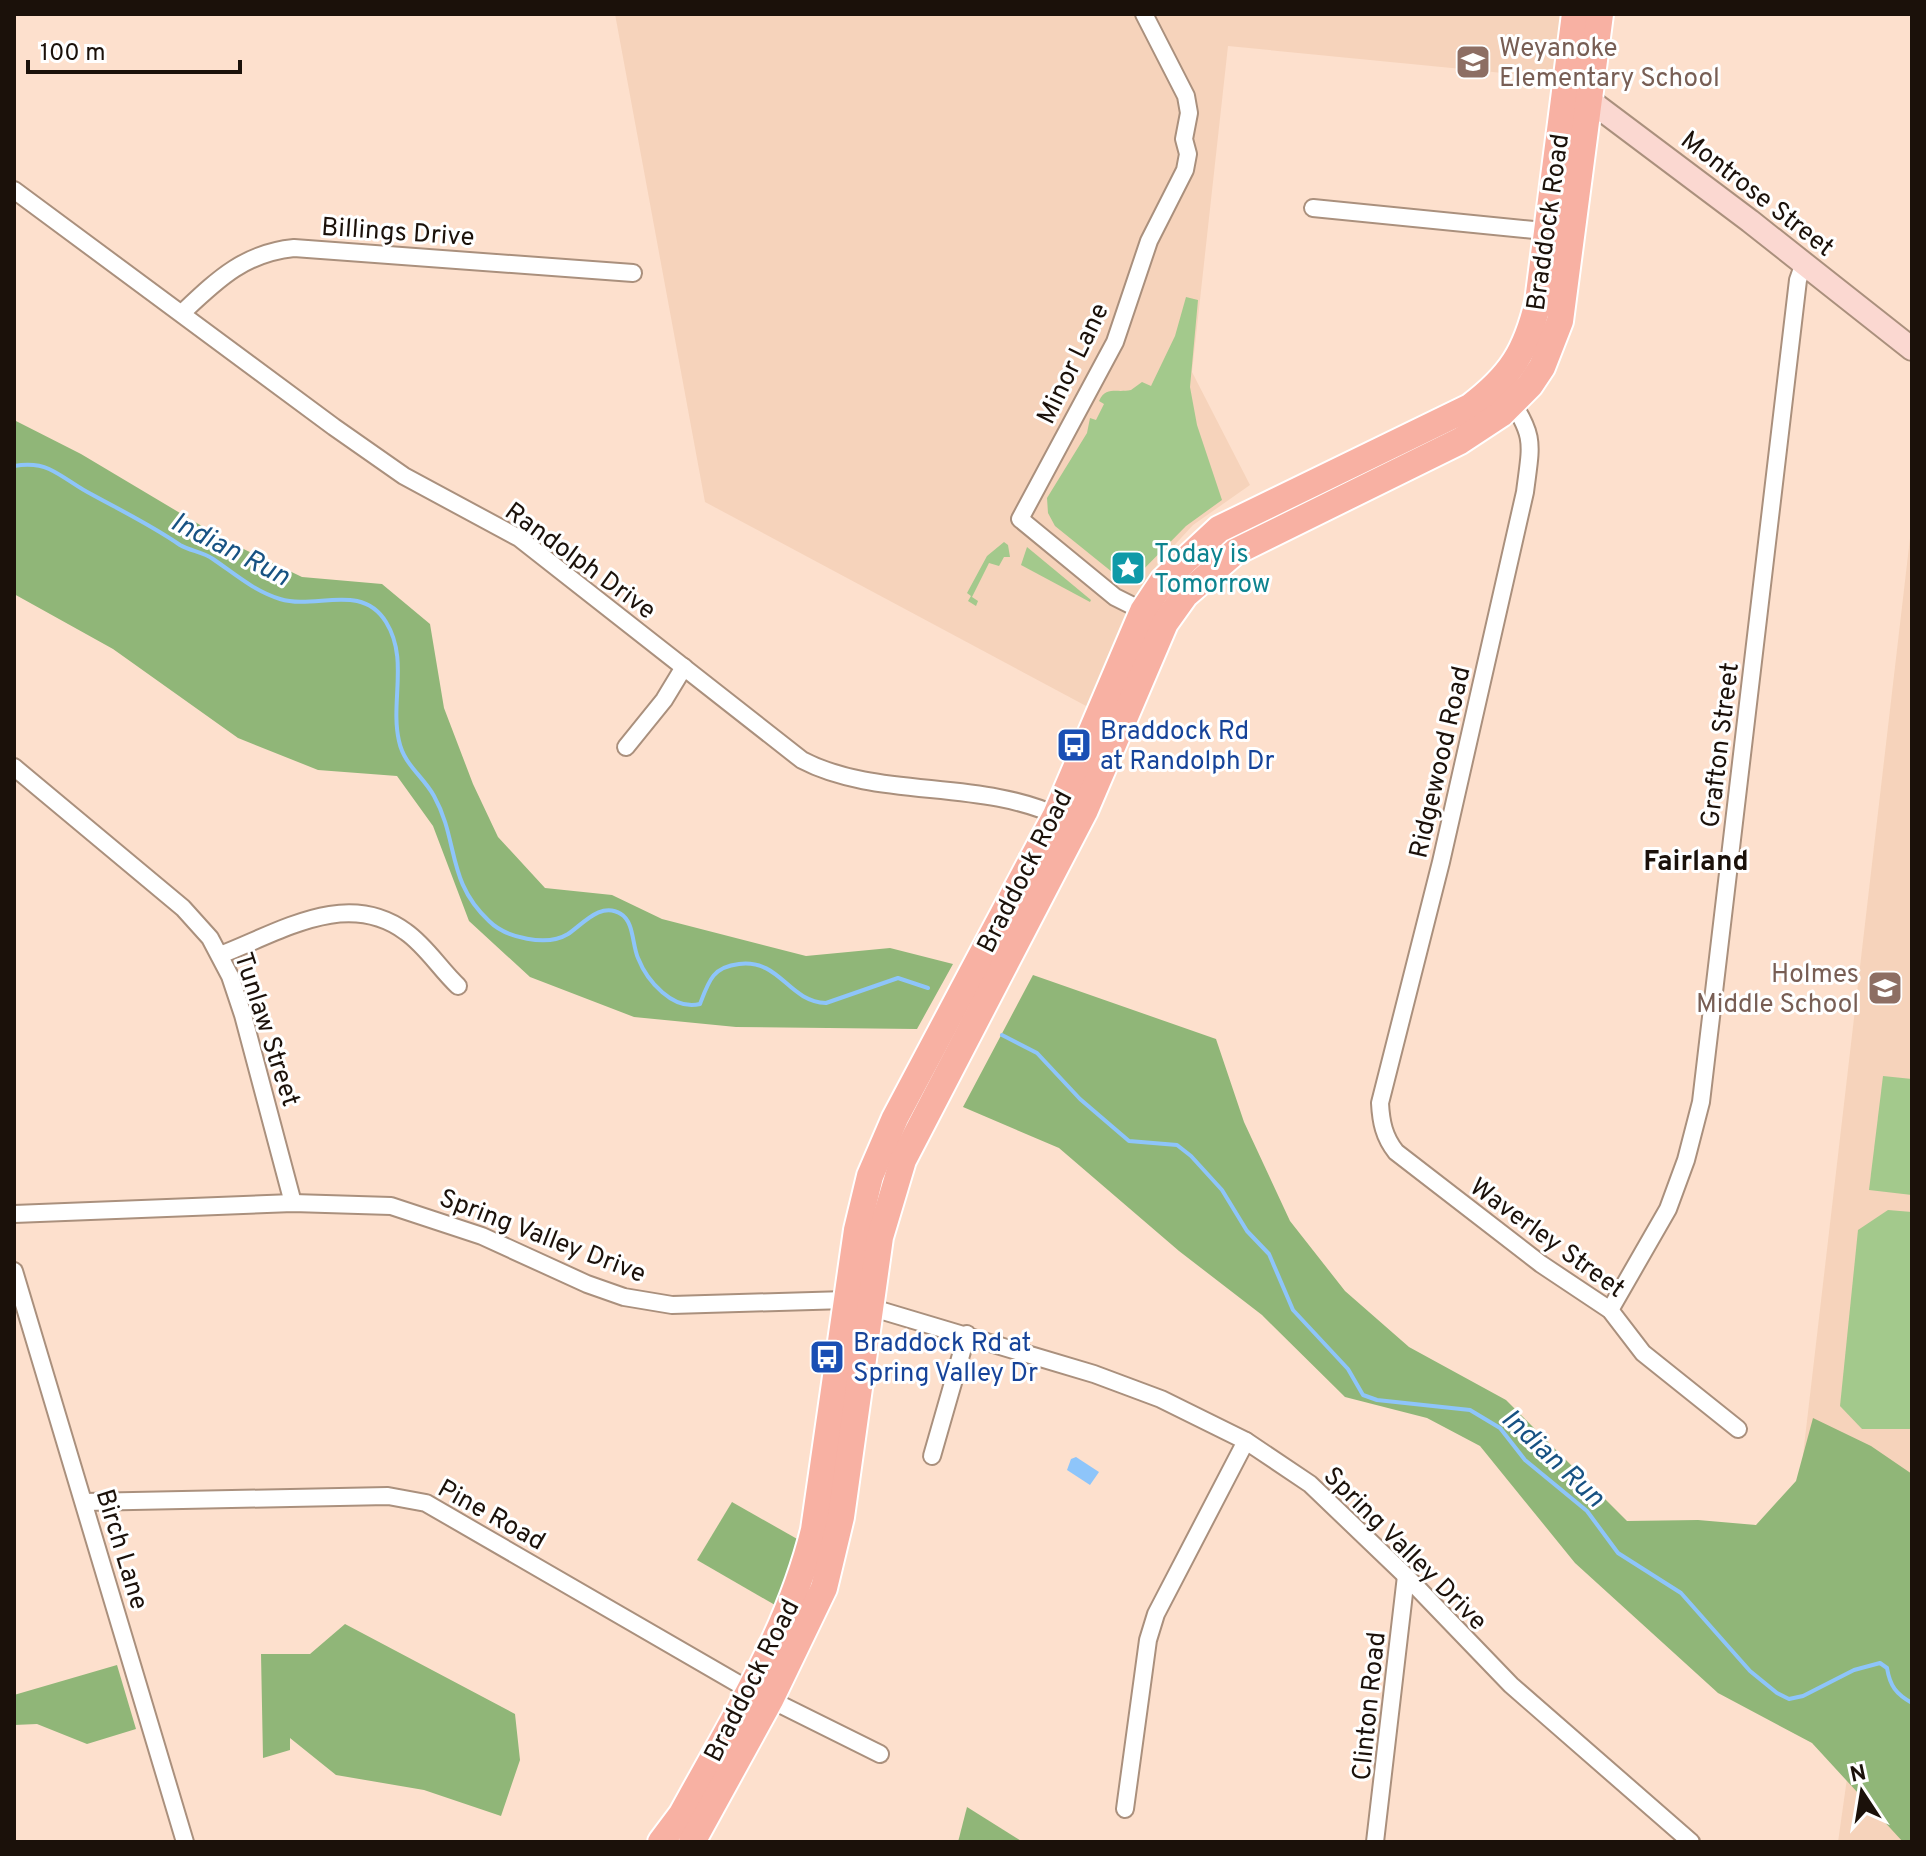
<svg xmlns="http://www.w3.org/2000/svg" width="1926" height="1856" viewBox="0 0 1926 1856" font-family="Overpass,sans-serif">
	<rect width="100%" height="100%" fill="#fde0cd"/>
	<!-- built -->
	<g fill="#f6d3bb">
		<path d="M615 14H1561L1553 78 1228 46 1192 372 1250 485 1193 525 1158 563 1113 645 1088 707 705 502Z"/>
		<path d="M1912 521V1547L1803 1455Z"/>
		<path d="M1851 1750 1912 1842H1838Z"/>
	</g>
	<!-- green -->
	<g fill="#a3c98c">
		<path d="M1186 297 1198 300 1190 387 1197 425 1222 500 1186 526 1133 580H1122L1055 526 1048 513 1047 498 1087 433 1090 418 1096 420 1104 404 1099 401C1106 386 1116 393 1131 390L1142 382 1151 386 1175 336Z"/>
		<path d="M1004 542 1008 545 1010 557H1004L999 566 989 563 972 597 978 601 976 606 968 601 971 596 967 593 987 556Z"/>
		<path d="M1027 547 1091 600 1090 602 1021 565Z"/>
		<path d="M1883 1076 1912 1079V1195L1869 1190Z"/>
		<path d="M1888 1210 1912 1212V1429H1862L1840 1406 1858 1230Z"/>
	</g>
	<!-- forest -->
	<g fill="#90b678">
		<path d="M14 420 81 454 227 541 302 577 382 584 430 624 444 708 473 784 498 837 545 888 612 895 662 919 806 956 890 948 953 964 917 1029 736 1027 634 1017 530 977 469 921 433 826 397 776 318 770 238 738 113 649 14 594Z"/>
		<path d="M1033 975 1216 1039 1244 1122 1290 1221 1345 1291 1409 1347 1506 1400 1627 1521 1698 1520 1756 1525 1796 1481 1813 1418 1871 1446 1912 1474V1842H1903L1812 1743 1718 1693 1575 1563 1480 1446 1427 1418 1345 1397 1262 1315 1179 1251 1059 1148 963 1107Z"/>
		<path d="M732 1502 799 1540 775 1605 697 1560Z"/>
		<path d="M345 1624 515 1714 520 1760 501 1816 424 1790 336 1775 290 1738V1750L263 1758 261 1654H310Z"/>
		<path d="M117 1665 136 1729 87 1744 37 1724 14 1725V1695Z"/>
		<path d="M967 1807 1023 1842H958Z"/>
	</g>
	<!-- water -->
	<path fill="#8ec5fa" d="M1076 1457 1099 1472 1090 1485 1067 1470 1071 1459Z"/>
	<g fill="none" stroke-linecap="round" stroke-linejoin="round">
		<!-- stream -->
		<g stroke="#8ec5fa" stroke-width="4">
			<path d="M14 466C26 464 38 464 49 469 64 476 77 487 91 494 122 511 151 525 180 545 190 551 203 552 213 559 235 574 254 591 280 599 316 610 361 582 386 622 409 659 390 702 399 741 404 765 423 776 434 796 459 841 446 881 489 921 506 938 547 947 568 934 583 924 601 901 621 914 634 922 632 944 638 958 647 981 673 1011 700 1004 709 980 713 967 739 964 781 959 787 1001 826 1003L898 978 928 988"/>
			<path d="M1002 1035 1037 1053 1080 1099 1129 1141 1177 1145 1191 1156 1222 1190 1247 1231 1269 1254 1293 1310 1348 1369 1363 1395 1377 1400 1470 1410 1500 1428 1525 1460 1587 1511 1618 1553 1681 1593 1750 1671 1777 1693 1789 1699 1803 1696 1854 1670 1880 1663 1887 1668C1890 1686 1896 1694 1912 1703"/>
		</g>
		<defs>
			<g id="street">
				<path d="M1144 14 1186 96 1189 113 1184 139 1188 154 1185 170 1149 241 1115 342 1020 519 1115 597 1151 615"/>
				<path d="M14 190 334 427 404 476 519 538 802 760C878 800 981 778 1062 818"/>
				<path d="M1313 208 1554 232"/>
				<path d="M182 313C217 280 244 253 294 248L633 273"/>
				<path d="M1508 396C1536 437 1531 444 1525 492L1441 862 1380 1103C1381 1122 1384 1137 1396 1152L1541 1264 1610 1310 1643 1353 1738 1429"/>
				<path d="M626 747 664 700 684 667"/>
				<path d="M14 767 183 908 210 938 230 976 243 1015 293 1203"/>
				<path d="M220 955C280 932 347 888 406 932 426 946 440 969 458 986"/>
				<path d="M14 1214 293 1203 391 1206 482 1236 587 1284 624 1297 672 1305 846 1300 1094 1374 1161 1399 1246 1441 1310 1484 1406 1576 1511 1685 1691 1842"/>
				<path d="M14 1271 185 1842"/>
				<path d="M1610 1310 1668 1209 1686 1160 1701 1102 1798 280 1804 263"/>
				<path d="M932 1456 967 1334"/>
				<path d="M84 1502 388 1496 426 1503 737 1683 880 1754"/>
				<path d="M1125 1809 1148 1640 1156 1614 1246 1441"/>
				<path d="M1375 1842 1406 1576"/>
			</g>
			<path id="secondary" d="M1577 91 1750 221 1912 349"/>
			<g id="primary">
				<path d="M661 1842 682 1814C732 1722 789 1632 814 1530L857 1230 870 1176 895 1118 1056 815 1143 611 1163 581 1219 529 1470 407C1511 376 1526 352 1538 302L1575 14"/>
				<path d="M692 1842 770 1700 824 1588 841 1517 880 1237 903 1160 1085 810 1165 623 1185 595 1235 552 1460 441 1501 414 1530 385 1542 367 1560 321 1600 14"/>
			</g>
		</defs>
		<!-- street casing -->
		<use href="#street" stroke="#aa907d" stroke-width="20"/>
		<!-- secondary casing -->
		<use href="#secondary" stroke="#aa907d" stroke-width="26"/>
		<!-- primary casing -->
		<use href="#primary" stroke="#fff" stroke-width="30"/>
		<!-- street -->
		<use href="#street" stroke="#fff" stroke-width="16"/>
		<!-- secondary -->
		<use href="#secondary" stroke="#fbd8d1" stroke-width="22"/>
		<!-- primary -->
		<use href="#primary" stroke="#f8b1a3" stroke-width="26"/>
	</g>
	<!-- icons -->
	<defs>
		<symbol id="school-square" viewBox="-11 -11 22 22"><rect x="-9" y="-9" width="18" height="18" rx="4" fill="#8d6e63" stroke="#fff"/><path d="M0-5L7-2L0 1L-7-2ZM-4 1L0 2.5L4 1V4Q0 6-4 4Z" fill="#fff"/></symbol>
		<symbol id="sight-square" viewBox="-11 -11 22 22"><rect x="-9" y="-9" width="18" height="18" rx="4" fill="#0f9aa8" stroke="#fff"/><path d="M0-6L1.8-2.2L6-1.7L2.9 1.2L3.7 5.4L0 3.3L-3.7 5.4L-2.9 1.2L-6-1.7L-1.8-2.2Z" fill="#fff"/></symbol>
		<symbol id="bus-square" viewBox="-11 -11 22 22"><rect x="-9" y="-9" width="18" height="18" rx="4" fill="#1a4fb4" stroke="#fff"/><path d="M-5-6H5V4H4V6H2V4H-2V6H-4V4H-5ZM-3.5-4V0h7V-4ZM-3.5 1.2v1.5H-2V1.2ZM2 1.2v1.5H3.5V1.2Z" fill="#fff"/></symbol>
	</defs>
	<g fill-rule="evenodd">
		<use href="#school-square" x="1453" y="42" width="40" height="40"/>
		<use href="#sight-square" x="1108" y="548" width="40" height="40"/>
		<use href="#bus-square" x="1054" y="725" width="40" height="40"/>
		<use href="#school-square" x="1865" y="968" width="40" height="40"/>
		<use href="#bus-square" x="807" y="1337" width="40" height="40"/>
	</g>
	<g text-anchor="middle" stroke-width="6" stroke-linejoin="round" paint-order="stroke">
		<!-- education labels -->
		<g font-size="26" fill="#785e54" stroke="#fff" text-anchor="start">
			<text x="1499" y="56">Weyanoke<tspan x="1499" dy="30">Elementary School</tspan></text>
			<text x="1859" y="982" text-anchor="end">Holmes<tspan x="1859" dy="30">Middle School</tspan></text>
		</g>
		<!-- street labels -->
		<g font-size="26" fill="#1b110a" stroke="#fff">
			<text transform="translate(1758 193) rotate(38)" y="9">Montrose Street</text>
			<text transform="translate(1547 222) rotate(-82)" y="9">Braddock Road</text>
			<text transform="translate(398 231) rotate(4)" y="9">Billings Drive</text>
			<text transform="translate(1072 363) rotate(-64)" y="9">Minor Lane</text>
			<text transform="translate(581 560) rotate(36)" y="9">Randolph Drive</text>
			<text transform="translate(1719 745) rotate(-83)" y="9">Grafton Street</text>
			<text transform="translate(1439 762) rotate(-77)" y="9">Ridgewood Road</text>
			<text transform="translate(1024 871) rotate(-63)" y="9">Braddock Road</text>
			<text transform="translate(268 1029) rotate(72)" y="9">Tunlaw Street</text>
			<text transform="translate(543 1235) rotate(21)" y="9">Spring Valley Drive</text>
			<text transform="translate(1548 1237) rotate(36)" y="9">Waverley Street</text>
			<text transform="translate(492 1514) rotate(29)" y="9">Pine Road</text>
			<text transform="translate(1406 1548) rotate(45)" y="9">Spring Valley Drive</text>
			<text transform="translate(123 1549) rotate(73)" y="9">Birch Lane</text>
			<text transform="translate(751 1680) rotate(-63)" y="9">Braddock Road</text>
			<text transform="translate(1368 1706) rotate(-84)" y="9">Clinton Road</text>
		</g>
		<!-- culture labels -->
		<g font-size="26" fill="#0d838f" stroke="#fff" text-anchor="start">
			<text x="1154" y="562">Today is<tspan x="1154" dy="30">Tomorrow</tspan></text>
		</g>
		<!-- transit labels -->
		<g font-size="26" fill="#164399" stroke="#fff" text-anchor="start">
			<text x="1100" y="739">Braddock Rd<tspan x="1100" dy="30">at Randolph Dr</tspan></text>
			<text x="853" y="1351">Braddock Rd at<tspan x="853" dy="30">Spring Valley Dr</tspan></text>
		</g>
		<!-- water labels -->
		<g font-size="28" font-style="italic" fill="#175283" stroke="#fff">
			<text transform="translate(231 548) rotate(27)" y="10">Indian Run</text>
			<text transform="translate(1554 1457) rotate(43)" y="10">Indian Run</text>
		</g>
		<!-- neighbourhood labels -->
		<g font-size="28" font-weight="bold" fill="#1b110a" stroke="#fff">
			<text x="1696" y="870">Fairland</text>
		</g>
	</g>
	<!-- border -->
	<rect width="1926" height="1856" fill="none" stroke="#1b110a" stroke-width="32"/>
	<!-- north arrow -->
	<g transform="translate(1862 1792) rotate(348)" stroke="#ffffff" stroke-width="6" paint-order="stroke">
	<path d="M0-6L14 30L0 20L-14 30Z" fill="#1b110a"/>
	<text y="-12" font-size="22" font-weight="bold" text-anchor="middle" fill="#1b110a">N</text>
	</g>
	<!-- scale -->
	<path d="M28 60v12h212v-12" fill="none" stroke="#1b110a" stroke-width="4"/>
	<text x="40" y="60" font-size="24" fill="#1b110a" stroke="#ffffff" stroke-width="6" paint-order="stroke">100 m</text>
</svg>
